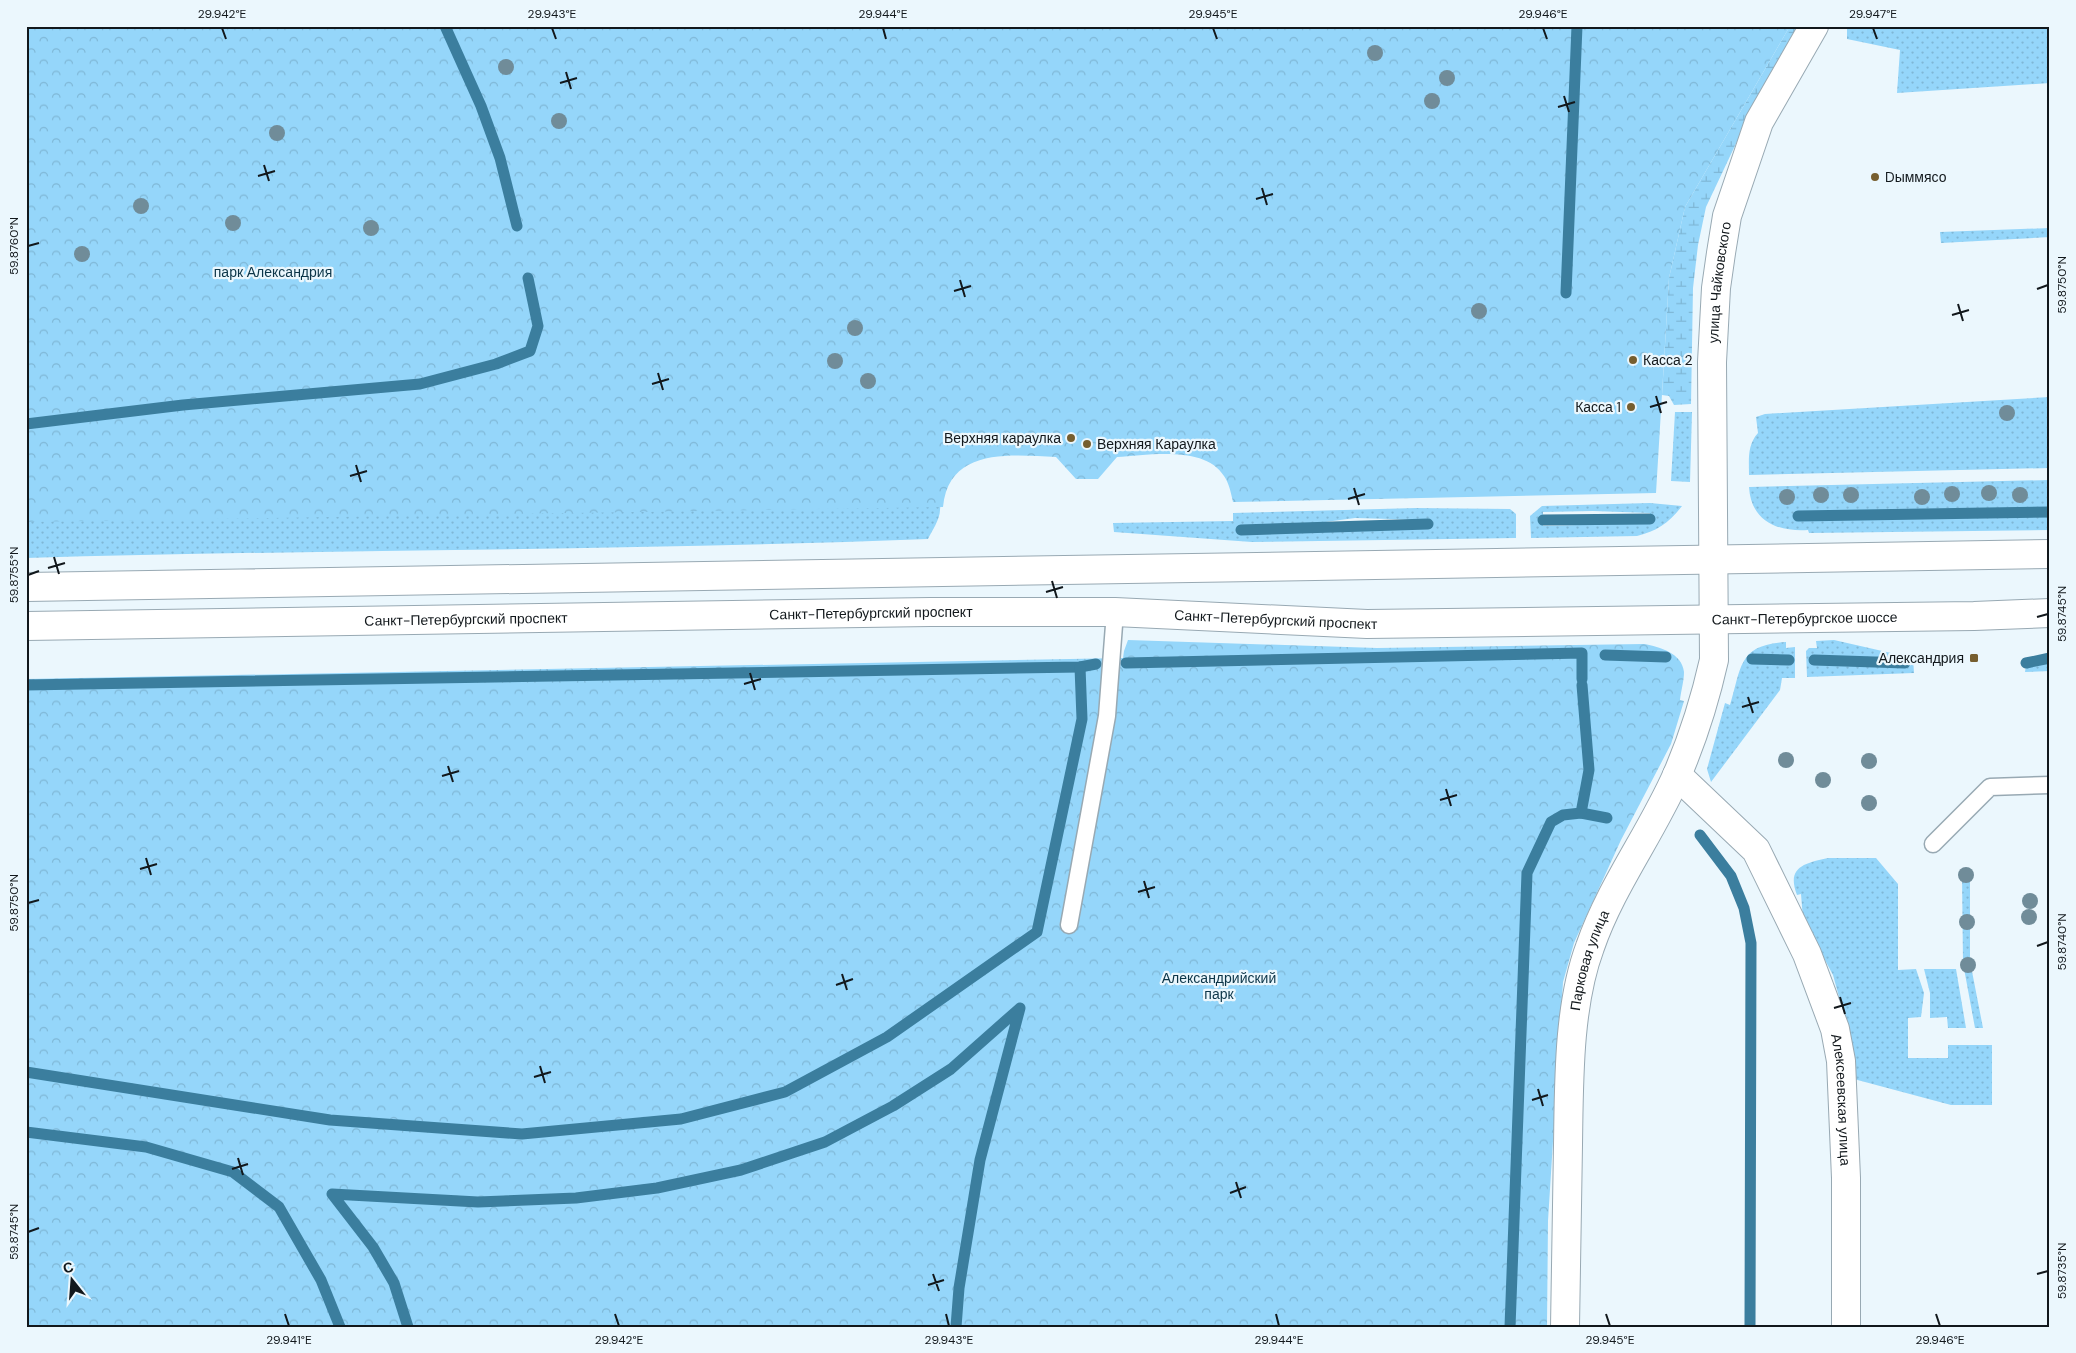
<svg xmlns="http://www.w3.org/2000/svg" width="2076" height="1353" viewBox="0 0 2076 1353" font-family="'DM Sans',sans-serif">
	<defs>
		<pattern id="grass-dots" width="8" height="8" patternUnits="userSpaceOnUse" patternTransform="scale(1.25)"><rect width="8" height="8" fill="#95d6fa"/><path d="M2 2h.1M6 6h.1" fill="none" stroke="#7fb7d6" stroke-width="1.8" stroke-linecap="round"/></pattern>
		<pattern id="wetland-marsh" width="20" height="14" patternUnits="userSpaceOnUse" patternTransform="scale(1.25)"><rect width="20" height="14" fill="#95d6fa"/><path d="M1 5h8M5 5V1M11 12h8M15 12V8" fill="none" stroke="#7fb7d6"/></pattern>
		<pattern id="park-crowns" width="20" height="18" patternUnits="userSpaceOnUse" patternTransform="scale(1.25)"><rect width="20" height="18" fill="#95d6fa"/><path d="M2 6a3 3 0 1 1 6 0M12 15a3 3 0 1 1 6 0" fill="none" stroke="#7fb7d6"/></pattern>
	</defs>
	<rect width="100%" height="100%" fill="#ebf7fd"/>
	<!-- grass -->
	<g fill="url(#grass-dots)" fill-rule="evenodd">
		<path d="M1847 26H2050V83L1897 93 1900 50 1847 39Z"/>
		<path d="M2050 228V237L1941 243 1940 232Z"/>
		<path d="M2050 397V468L1749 475C1749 460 1747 445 1758 433L1756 417 1765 414Z"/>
		<path d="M1675 412H1692L1690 482 1671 481Z"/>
		<path d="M980 457C949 470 943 478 940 510 940 519 932 531 928 539 628 551 327 549 26 558V508Z"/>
		<path d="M2050 480V511L1798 515V518L2050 514V530L1809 533 1808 530C1777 532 1751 521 1749 487Z"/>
		<path d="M1650 503 1682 506C1669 523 1657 531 1637 536L1531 538 1530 516 1542 506ZM1593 511 1650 513V523L1543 526V512Z"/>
		<path d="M1416 508 1510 509 1516 514V538L1252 542 1114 532 1113 523 1233 521V513ZM1355 518 1427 520 1428 528 1241 532V528L1303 525Z"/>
		<path d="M1834 640 1913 658 1914 673 1807 677 1806 651 1809 648H1817L1816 641ZM1814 658 1904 660 1905 664 1814 663Z"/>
		<path d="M1786 642V648L1795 647V678H1782L1780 690 1711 782 1707 769 1725 703 1730 705C1742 666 1738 645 1786 642ZM1752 656 1788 658 1789 663 1752 661Z"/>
		<path d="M2050 660V671L2025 672 2026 665Z"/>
		<path d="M1828 858H1876L1898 884V970L1916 969 1924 993 1921 1017 1908 1018V1058H1948V1045H1992V1105H1951L1850 1078 1847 1026 1833 975 1803 919 1801 894 1797 895C1786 867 1805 863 1828 858Z"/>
		<path d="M1970 872V961L1983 1028H1975L1963 963 1962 873Z"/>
		<path d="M1924 969H1956L1966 1028H1948L1947 1017 1930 1018V993Z"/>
	</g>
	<!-- wetland -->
	<path fill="url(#wetland-marsh)" d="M1790 26H1803L1750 114 1706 207 1698 245 1693 288 1691 404 1674 405 1669 396 1662 395 1669 278 1685 207Z"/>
	<!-- park -->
	<g fill="url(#park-crowns)">
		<path d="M26 26H1790L1685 207 1669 278 1656 493 1233 502C1231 493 1229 483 1224 476 1205 445 1148 455 1117 457L1098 479H1076L1056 457C1011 455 949 447 943 507L26 522Z"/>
		<path d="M1128 640 1377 648 1644 644C1660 647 1682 653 1684 672 1684 681 1681 691 1680 700L1684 701 1671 744 1621 840 1574 943 1563 982 1548 1221 1547 1327H26V679L1123 658 1124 651Z"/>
	</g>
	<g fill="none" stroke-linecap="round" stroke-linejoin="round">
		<!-- stream -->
		<g stroke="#3b7e9e" stroke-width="11">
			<path d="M445 26 481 106 500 158 517 226"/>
			<path d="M1566 293 1577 26"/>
			<path d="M26 424 183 405 420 384 496 364 530 351 538 326 528 278"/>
			<path d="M1798 516 2050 512"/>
			<path d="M1543 520 1650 519"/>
			<path d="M1241 530 1428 524"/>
			<path d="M1605 655 1666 657"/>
			<path d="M1752 659 1789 660"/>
			<path d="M1814 660 1905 663"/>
			<path d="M1126 663 1582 653V679"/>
			<path d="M2026 663 2050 658"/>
			<path d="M26 685 1080 667 1096 664"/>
			<path d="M1581 813 1607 818"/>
			<path d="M1700 835 1731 876 1744 908 1751 943 1750 1327"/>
			<path d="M26 1072 330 1120 522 1134 681 1119 785 1092 887 1037 1037 932 1082 719 1080 667"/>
			<path d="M26 1132 146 1147 233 1172 279 1207 321 1280 340 1327"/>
			<path d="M408 1327 394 1283 373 1247 332 1194 478 1202 576 1198 657 1188 741 1170 825 1142 893 1106 951 1069 1020 1008 980 1160 959 1288 956 1327"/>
			<path d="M1510 1327 1527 873 1551 822 1563 815 1581 813 1589 770 1582 685"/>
		</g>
		<defs>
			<g id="lane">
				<path d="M1933 844 1990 787 2050 785"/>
				<path d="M1069 925 1107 716 1115 612"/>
			</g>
			<g id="street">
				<path id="s1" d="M1677 775 1756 850 1807 954 1835 1029 1841 1061 1846 1178V1327"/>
				<path id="s2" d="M1565 1327C1566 1266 1567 1206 1568 1145 1569 1083 1568 1006 1590 947 1611 886 1651 834 1677 775 1693 738 1705 700 1714 660L1712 362 1716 288 1721 253 1727 216 1759 122 1814 26"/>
			</g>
			<g id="primary">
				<path d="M26 587 2050 554"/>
				<path id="s3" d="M26 626 930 612H1115L1367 624 1974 616 2050 613"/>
			</g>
		</defs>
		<!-- lane casing -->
		<use href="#lane" stroke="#98a9b3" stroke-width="19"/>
		<!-- street casing -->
		<use href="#street" stroke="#98a9b3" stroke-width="30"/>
		<!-- primary casing -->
		<use href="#primary" stroke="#98a9b3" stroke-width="30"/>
		<!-- lane -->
		<use href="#lane" stroke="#fff" stroke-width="16"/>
		<!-- street -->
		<use href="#street" stroke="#fff" stroke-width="28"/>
		<!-- primary -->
		<use href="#primary" stroke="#fff" stroke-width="28"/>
	</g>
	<!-- trees -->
	<g fill="#708c99">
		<circle cx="1375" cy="53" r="8"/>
		<circle cx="506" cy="67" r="8"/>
		<circle cx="1447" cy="78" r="8"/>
		<circle cx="1432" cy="101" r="8"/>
		<circle cx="559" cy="121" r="8"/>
		<circle cx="277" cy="133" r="8"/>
		<circle cx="141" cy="206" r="8"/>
		<circle cx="233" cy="223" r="8"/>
		<circle cx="371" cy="228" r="8"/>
		<circle cx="82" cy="254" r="8"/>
		<circle cx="1479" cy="311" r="8"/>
		<circle cx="855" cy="328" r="8"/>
		<circle cx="835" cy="361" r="8"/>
		<circle cx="868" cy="381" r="8"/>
		<circle cx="2007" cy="413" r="8"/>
		<circle cx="1989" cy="493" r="8"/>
		<circle cx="1952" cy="494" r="8"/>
		<circle cx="1821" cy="495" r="8"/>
		<circle cx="1851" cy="495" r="8"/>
		<circle cx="2020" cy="495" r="8"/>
		<circle cx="1787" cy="497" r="8"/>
		<circle cx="1922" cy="497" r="8"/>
		<circle cx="1786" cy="760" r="8"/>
		<circle cx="1869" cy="761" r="8"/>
		<circle cx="1823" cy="780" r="8"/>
		<circle cx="1869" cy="803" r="8"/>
		<circle cx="1966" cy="875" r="8"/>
		<circle cx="2030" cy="901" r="8"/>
		<circle cx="2029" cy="917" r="8"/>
		<circle cx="1967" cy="922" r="8"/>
		<circle cx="1968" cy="965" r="8"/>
	</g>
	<!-- ticks -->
	<path fill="none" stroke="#12181c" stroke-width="2" d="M222 28 226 39M552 28 556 39M883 28 886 39M1213 28 1217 39M1543 28 1547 39M1873 28 1877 39M566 72 571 89M560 83 577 78M1564 96 1569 112M1558 107 1575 102M264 165 269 181M258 176 275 171M1262 188 1267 205M1256 199 1273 194M28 246 39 243M960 280 965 297M2037 289 2048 285M954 291 971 286M1958 304 1963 321M1952 315 1969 310M658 373 663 390M652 384 669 379M1656 396 1661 413M1650 407 1667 402M356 465 361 482M350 476 367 471M1354 488 1359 505M1348 499 1365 494M54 557 59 574M48 568 65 563M28 575 39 571M1052 581 1057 598M1046 592 1063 587M2037 617 2048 614M750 673 755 690M744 684 761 679M1748 697 1753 713M1742 707 1759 702M448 766 453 782M442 776 459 771M1446 789 1451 806M1440 800 1457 795M146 858 151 875M140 869 157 864M1144 881 1149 898M1138 892 1155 887M28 903 39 900M2037 946 2048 942M842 974 847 990M836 985 853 979M1840 997 1845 1014M1834 1008 1851 1003M540 1066 545 1083M534 1077 551 1072M1538 1089 1543 1106M1532 1100 1548 1095M238 1158 243 1175M232 1169 248 1164M1236 1182 1241 1198M1230 1193 1246 1187M28 1232 39 1228M933 1274 939 1291M2037 1274 2048 1271M928 1285 944 1280M285 1314 289 1326M615 1314 619 1326M946 1314 949 1326M1276 1314 1279 1326M1606 1314 1610 1326M1936 1314 1940 1326"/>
	<!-- markers -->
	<g fill="#765e2f" stroke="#ebf7fd" stroke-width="2">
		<circle cx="1875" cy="177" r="5"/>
		<circle cx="1633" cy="360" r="5"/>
		<circle cx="1631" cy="407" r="5"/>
		<circle cx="1071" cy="438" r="5"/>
		<circle cx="1087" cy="444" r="5"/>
		<rect x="1969" y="653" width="10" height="10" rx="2.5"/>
	</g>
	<g text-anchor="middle" stroke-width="4.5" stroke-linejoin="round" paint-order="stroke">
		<!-- poi labels -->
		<g font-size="14" fill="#12181c" stroke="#ebf7fd" text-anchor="start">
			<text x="1885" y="182">Dыммясо</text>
			<text x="1643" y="365">Касса 2</text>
			<text x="1621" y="412" text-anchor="end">Касса 1</text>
			<text x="1061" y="443" text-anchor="end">Верхняя караулка</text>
			<text x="1097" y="449">Верхняя Караулка</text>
			<text x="1964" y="663" text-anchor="end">Александрия</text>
		</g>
		<!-- park labels -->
		<g font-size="14" fill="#0c3548" stroke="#ebf7fd">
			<text x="273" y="277">парк Александрия</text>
			<text x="1219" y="983">Александрийский<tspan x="1219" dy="16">парк</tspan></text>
		</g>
		<!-- street labels -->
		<g font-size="14" fill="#12181c" stroke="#ebf7fd">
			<text dy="5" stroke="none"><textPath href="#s2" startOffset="1074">улица Чайковского</textPath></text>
			<text dy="5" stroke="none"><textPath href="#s3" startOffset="845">Санкт-Петербургский проспект</textPath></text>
			<text dy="5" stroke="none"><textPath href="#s3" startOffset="1779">Санкт-Петербургское шоссе</textPath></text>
			<text dy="5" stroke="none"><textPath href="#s3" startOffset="440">Санкт-Петербургский проспект</textPath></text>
			<text dy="5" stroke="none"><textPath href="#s3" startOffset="1250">Санкт-Петербургский проспект</textPath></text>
			<text dy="5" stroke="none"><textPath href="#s2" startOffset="369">Парковая улица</textPath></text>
			<text dy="5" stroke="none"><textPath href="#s1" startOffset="376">Алексеевская улица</textPath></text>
		</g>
	</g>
	<!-- border -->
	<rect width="2076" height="1353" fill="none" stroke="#ebf7fd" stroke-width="55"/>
	<!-- north arrow -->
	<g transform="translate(72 1280) rotate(343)" stroke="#ebf7fd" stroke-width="4" paint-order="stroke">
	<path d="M0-4L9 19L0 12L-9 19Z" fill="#12181c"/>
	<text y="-8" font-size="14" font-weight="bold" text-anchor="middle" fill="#12181c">С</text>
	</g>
	<rect x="28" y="28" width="2020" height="1298" fill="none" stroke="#12181c" stroke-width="2"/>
	<g font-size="12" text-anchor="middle" fill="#12181c">
		<text x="222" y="18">29.942°E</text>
		<text x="552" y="18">29.943°E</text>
		<text x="883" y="18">29.944°E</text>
		<text x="1213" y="18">29.945°E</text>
		<text x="1543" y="18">29.946°E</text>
		<text x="1873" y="18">29.947°E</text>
		<text transform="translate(14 246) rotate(-90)" y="4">59.8760°N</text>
		<text transform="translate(2062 285) rotate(-90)" y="4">59.8750°N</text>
		<text transform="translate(14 575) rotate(-90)" y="4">59.8755°N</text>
		<text transform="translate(2062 614) rotate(-90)" y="4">59.8745°N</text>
		<text transform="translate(14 903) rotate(-90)" y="4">59.8750°N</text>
		<text transform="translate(2062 942) rotate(-90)" y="4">59.8740°N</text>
		<text transform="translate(14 1232) rotate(-90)" y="4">59.8745°N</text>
		<text transform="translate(2062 1271) rotate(-90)" y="4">59.8735°N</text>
		<text x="289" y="1344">29.941°E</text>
		<text x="619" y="1344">29.942°E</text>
		<text x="949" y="1344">29.943°E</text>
		<text x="1279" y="1344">29.944°E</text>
		<text x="1610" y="1344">29.945°E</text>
		<text x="1940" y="1344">29.946°E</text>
	</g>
</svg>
